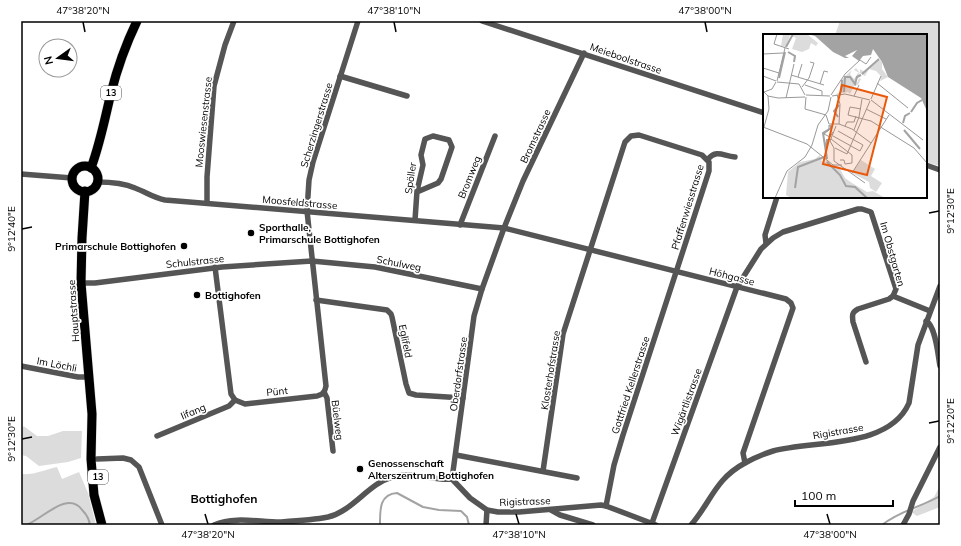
<svg xmlns="http://www.w3.org/2000/svg" width="961" height="546" viewBox="0 0 961 546" font-family="Mulish,sans-serif">
	<rect width="100%" height="100%" fill="#fff"/>
	<!-- green -->
	<g fill="#dcdcdc">
		<path d="M840 21H940V166L926 162V35H835Z"/>
		<path d="M21 426 25 427 37 436H48L63 431H82L81 458 68 462 39 466 26 456 21 455Z"/>
		<path d="M57 467 62 479 79 472 88 493 96 525H21V474C35 475 44 470 57 467Z"/>
		<path d="M940 486V507L917 516 911 512 934 497Z"/>
	</g>
	<g fill="none" stroke-linecap="round" stroke-linejoin="round">
		<!-- stream -->
		<g stroke="#a3a3a3" stroke-width="2">
			<path d="M26 525C43 519 68 489 83 511 87 515 89 519 90 525"/>
			<path d="M380 525C380 511 379 494 397 493L423 507 439 510 461 511 467 517 469 525"/>
			<path d="M882 525C899 511 921 507 940 496"/>
		</g>
		<defs>
			<g id="primary">
				<circle cx="85" cy="179" r="13"/>
				<path d="M91 168C100 144 105 118 111 93 117 69 126 44 137 21"/>
				<path d="M85 191 82 238 81 283 92 414 91 459 94 495 102 525"/>
			</g>
		</defs>
		<!-- primary casing -->
		<use href="#primary" stroke="#dbdbdb" stroke-width="10"/>
		<!-- minor -->
		<g stroke="#555" stroke-width="5.5">
			<path d="M482 21 764 113"/>
			<path d="M584 53 523 181 504 228 482 289 474 316 452 479 470 498 487 510 498 512H519L601 505 606 506 656 525"/>
			<path d="M340 76 407 96"/>
			<path d="M708 159C717 149 723 156 735 157"/>
			<path d="M926 165 940 170"/>
			<path d="M21 174 72 178"/>
			<path d="M97 182C110 182 124 183 135 188 146 192 154 198 165 200L504 228 786 299 791 303 793 308 743 453 745 463"/>
			<path d="M207 203V177L214 86 225 45 234 21"/>
			<path d="M415 220 417 191 423 165 421 155 425 139 433 136 449 140 452 147 441 179 438 183 417 192"/>
			<path d="M460 225 495 136"/>
			<path d="M766 243 765 235 777 197"/>
			<path d="M215 267 231 394 235 400 245 404 317 396C323 395 325 392 326 386L307 211 309 180 313 162 358 21"/>
			<path d="M81 283H95L222 267 312 261 375 267 482 289"/>
			<path d="M893 296 930 311"/>
			<path d="M316 300 387 310 391 314 392 317 406 384 409 393 416 395 463 398"/>
			<path d="M926 321C936 326 938 356 940 366"/>
			<path d="M21 366 78 377H89"/>
			<path d="M324 392 327 398 333 451"/>
			<path d="M157 436 229 406 235 400"/>
			<path d="M456 455 577 478"/>
			<path d="M97 459 123 458 131 460 139 467 162 525"/>
			<path d="M543 471 563 334 625 142 631 136 639 135 702 155 709 162V171L623 435 614 465 606 506"/>
			<path d="M551 510 560 515 593 525"/>
			<path d="M652 523 737 287 761 249 773 238 783 232 858 209H862L871 212 896 289 893 296 889 299 858 309C852 312 852 315 853 322L866 362"/>
			<path d="M214 525C235 516 258 522 280 522 296 521 313 520 328 517 353 511 368 484 392 477 412 470 432 481 452 479"/>
			<path d="M486 525 487 510"/>
			<path d="M691 525C711 502 715 479 745 463 754 458 763 454 773 451 814 440 889 449 909 403L918 345 940 286"/>
			<path d="M903 525 909 514 913 501 940 447"/>
		</g>
		<!-- primary -->
		<use href="#primary" stroke="#000" stroke-width="9"/>
	</g>
	<!-- ticks -->
	<path fill="none" stroke="#000" stroke-width="1.5" d="M83 22 85 32M394 22 396 32M705 22 707 32M929 213 939 211M22 229 32 227M929 423 939 421M22 439 32 437M205 514 208 524M516 514 519 524M827 514 830 524"/>
	<!-- markers -->
	<g fill="#000" stroke="#fff" stroke-width="1.5">
		<circle cx="251" cy="233" r="4"/>
		<circle cx="184" cy="246" r="4"/>
		<circle cx="197" cy="295" r="4"/>
		<circle cx="360" cy="469" r="4"/>
	</g>
	<g text-anchor="middle" stroke-width="3.5" stroke-linejoin="round" paint-order="stroke">
		<!-- shield labels -->
		<g fill="#fff" stroke="#4c4c4c" stroke-width="1">
			<rect x="101" y="86" width="20" height="14" rx="3"/>
			<rect x="88" y="470" width="20" height="14" rx="3"/>
		</g>
		<g font-size="9" font-weight="bold" fill="#000">
			<text x="111" y="96">13</text>
			<text x="98" y="480">13</text>
		</g>
		<!-- street labels -->
		<g font-size="10" fill="#000" stroke="#fff">
			<text transform="translate(626 58) rotate(19)" y="4">Meieboolstrasse</text>
			<text transform="translate(203 122) rotate(-84)" y="4">Mooswiesenstrasse</text>
			<text transform="translate(316 125) rotate(-73)" y="4">Scherzingerstrasse</text>
			<text transform="translate(535 136) rotate(-65)" y="4">Bromstrasse</text>
			<text transform="translate(469 177) rotate(-68)" y="4">Bromweg</text>
			<text transform="translate(410 178) rotate(-82)" y="4">Spöller</text>
			<text transform="translate(300 202) rotate(5)" y="4">Moosfeldstrasse</text>
			<text transform="translate(687 207) rotate(-73)" y="4">Pfaffenwiesstrasse</text>
			<text transform="translate(893 254) rotate(74)" y="4">Im Obstgarten</text>
			<text transform="translate(195 261) rotate(-6)" y="4">Schulstrasse</text>
			<text transform="translate(399 263) rotate(11)" y="4">Schulweg</text>
			<text transform="translate(732 276) rotate(14)" y="4">Höhgasse</text>
			<text transform="translate(73 311) rotate(-94)" y="4">Hauptstrasse</text>
			<text transform="translate(406 341) rotate(79)" y="4">Eglifeld</text>
			<text transform="translate(57 364) rotate(11)" y="4">Im Löchli</text>
			<text transform="translate(550 370) rotate(-81)" y="4">Klosterhofstrasse</text>
			<text transform="translate(458 374) rotate(-82)" y="4">Oberdorfstrasse</text>
			<text transform="translate(630 385) rotate(-72)" y="4">Gottfried Kellerstrasse</text>
			<text transform="translate(277 391) rotate(-6)" y="4">Pünt</text>
			<text transform="translate(686 402) rotate(-70)" y="4">Wigärtlistrasse</text>
			<text transform="translate(193 411) rotate(-23)" y="4">Iifang</text>
			<text transform="translate(338 420) rotate(83)" y="4">Büelweg</text>
			<text transform="translate(838 431) rotate(-10)" y="4">Rigistrasse</text>
			<text transform="translate(525 501) rotate(-2)" y="4">Rigistrasse</text>
		</g>
		<!-- poi labels -->
		<g font-size="10" font-weight="bold" fill="#000" stroke="#fff" text-anchor="start">
			<text x="259" y="231">Sporthalle,<tspan x="259" dy="12">Primarschule Bottighofen</tspan></text>
			<text x="176" y="250" text-anchor="end">Primarschule Bottighofen</text>
			<text x="205" y="299">Bottighofen</text>
			<text x="368" y="467">Genossenschaft<tspan x="368" dy="12">Alterszentrum Bottighofen</tspan></text>
		</g>
		<!-- quarter labels -->
		<g font-size="12" font-weight="bold" fill="#000" stroke="#fff">
			<text x="224" y="503">Bottighofen</text>
		</g>
	</g>
	<!-- overview -->
	<g transform="translate(763 34)">
		<rect width="164" height="164" fill="#fff"/>
		<path d="M20 0H44L55 9 53 12 48 9 46 15 39 18 29 15 33 4 27 1 23 13 18 12ZM115 25 119 28V35L125 43 117 47 118 42 113 37 106 35 102 42 91 36 93 34 97 39V35L102 38ZM89 36 87 40 91 45 95 39 98 41 93 45 94 49 96 44 98 45 95 51 91 52 87 60 85 58 72 61 79 57 78 46ZM57 121V124H61L58 126 61 129 64 126 66 130 76 133 82 144 89 149 104 158 110 157 122 164H28L23 161 25 138 37 128 52 125ZM98 126 112 135 108 142 119 149 113 158 107 154 106 148 89 139Z" fill="#dcdcdc"/>
		<path d="M45 0H164V77L158 64 125 43 119 28 110 15 108 21 100 22 96 27 89 22 94 16 82 22 86 24H82L70 18 52 2Z" fill="#a3a3a3"/>
		<path fill="none" stroke="#a3a3a3" stroke-width="2" d="M92 0 109 12M94 0 107 10M108 0 109 12M109 12 128 4 164 9M23 13 30 0M25 18 32 22 31 28M99 40 116 25M16 44 22 18M78 58 79 46M81 58 82 43H87L92 50 94 43 98 41M148 78 154 69 159 66M75 83 71 77 76 71M140 89 142 82 147 79M141 96 157 115M63 117 64 105M64 125 60 99 68 94 67 91M64 128 77 141 83 152 92 153 104 164M32 154 35 133 61 123"/>
		<path fill="none" stroke="#999" stroke-width="1" d="M14 0 11 10 26 15M0 20 20 19M0 34 16 39M28 41 61 51M0 42 13 47M35 43 39 30M14 47 22 14M14 48 36 50 42 61M114 49 145 74M57 50 61 37 65 38M42 51 59 57V61M39 53 46 44 51 29 47 28M0 57 5 62 15 64 42 63M1 58 9 55 13 48M43 61 67 62M68 61 82 40 97 26 103 30 108 23M74 61 77 70 76 90M69 62 82 60 107 66M91 62 96 51M43 63 42 75 63 81 66 90H76L89 95 108 109M23 64 31 30M108 65 118 42M108 66 160 106M98 75 87 73 85 81 108 87 151 114 164 129M103 75 123 85M66 91V96L61 100 67 103 70 98M73 92 67 107 71 114V127L102 149M82 92 84 88H91L93 82M0 93 44 110 70 131H79M1 93 6 75 5 62M91 96 96 83 99 65M70 102 97 117 100 111 75 97M68 105 89 121V129L82 130 81 126H77M72 114 84 120 107 67M89 139 126 81M12 164 24 137 42 123 49 111 55 91 65 77 68 63"/>
		<path fill="#e8590c" fill-opacity="0.15" stroke="#e8590c" stroke-width="2" d="M79 51 124 63 104 141 60 130Z"/>
		<rect width="164" height="164" fill="none" stroke="#000" stroke-width="2"/>
	</g>
	<!-- border -->
	<rect width="961" height="546" fill="none" stroke="#ffffff" stroke-width="44"/>
	<!-- north arrow -->
	<g transform="translate(58 58) rotate(256)"><circle r="19" fill="#ffffff" stroke="#999999"/>
	<path d="M0-3L7 15L0 10L-7 15Z" fill="#000000"/>
	<text y="-6" font-size="11" font-weight="bold" text-anchor="middle" fill="#000000">N</text>
	</g>
	<!-- scale -->
	<path d="M795 500v6h98v-6" fill="none" stroke="#000000" stroke-width="2"/>
	<text x="801" y="500" font-size="12" fill="#000000" stroke="#ffffff" stroke-width="3" paint-order="stroke">100 m</text>
	<rect x="22" y="22" width="917" height="502" fill="none" stroke="#000" stroke-width="1.5"/>
	<g font-size="10" text-anchor="middle" fill="#000">
		<text x="83" y="14">47°38'20"N</text>
		<text x="394" y="14">47°38'10"N</text>
		<text x="705" y="14">47°38'00"N</text>
		<text transform="translate(950 211) rotate(-90)" y="4">9°12'30"E</text>
		<text transform="translate(11 229) rotate(-90)" y="4">9°12'40"E</text>
		<text transform="translate(950 421) rotate(-90)" y="4">9°12'20"E</text>
		<text transform="translate(11 439) rotate(-90)" y="4">9°12'30"E</text>
		<text x="208" y="538">47°38'20"N</text>
		<text x="519" y="538">47°38'10"N</text>
		<text x="830" y="538">47°38'00"N</text>
	</g>
</svg>
